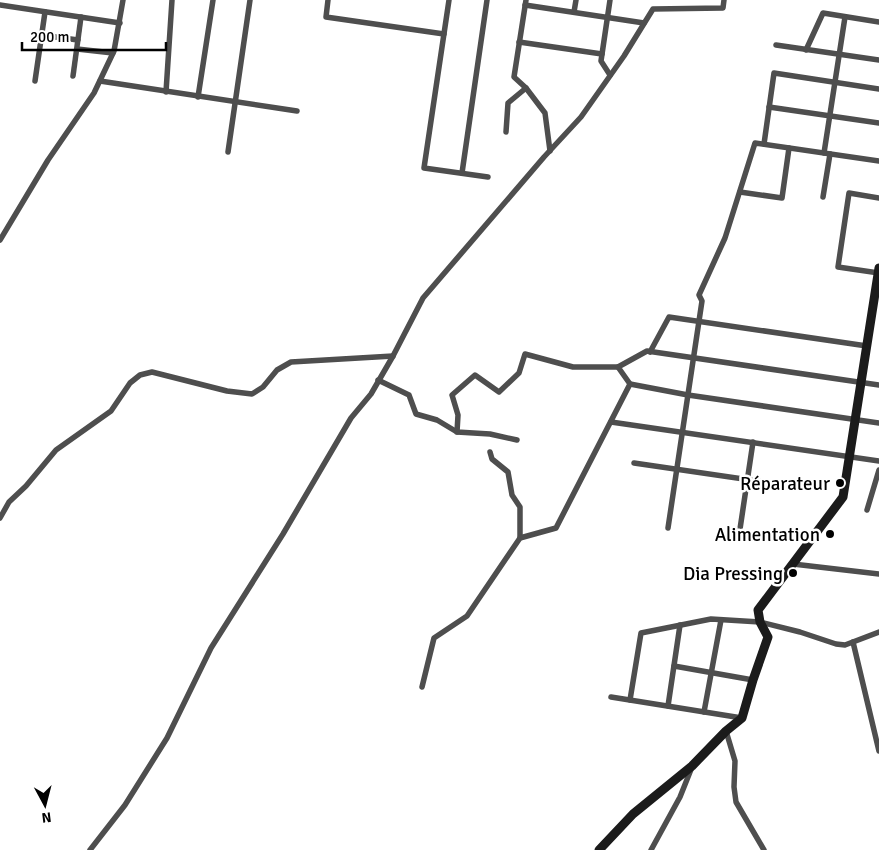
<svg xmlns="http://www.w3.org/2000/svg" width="879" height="850" viewBox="0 0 879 850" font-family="Signika,sans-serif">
	<rect width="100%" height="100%" fill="#fff"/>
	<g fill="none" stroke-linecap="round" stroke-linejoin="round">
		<!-- street -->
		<g stroke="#4e4e4e" stroke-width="5.5">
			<path d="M328 0 326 17 444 34"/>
			<path d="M449 0 424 168 488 177"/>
			<path d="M526 0 514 77 526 88 545 113 550 151"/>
			<path d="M0 5 120 23"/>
			<path d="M525 5 644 23"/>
			<path d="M574 12 576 0"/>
			<path d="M41 35 78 40"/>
			<path d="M519 42 602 54"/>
			<path d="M776 45 879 60"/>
			<path d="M77 49 113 53"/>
			<path d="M806 50 823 13 879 22"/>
			<path d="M610 75 601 61 610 0"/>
			<path d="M73 76 81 17"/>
			<path d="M35 81 45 12"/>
			<path d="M100 81 297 111"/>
			<path d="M166 92 172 0"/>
			<path d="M198 97 213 0"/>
			<path d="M769 107 879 123"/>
			<path d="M506 132 508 103 526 88"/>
			<path d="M764 144 774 73 879 89"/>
			<path d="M228 152 250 0"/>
			<path d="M824 153 845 17"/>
			<path d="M462 173 487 0"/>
			<path d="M740 192 782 198 789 148"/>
			<path d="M823 197 830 154"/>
			<path d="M879 198 849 193 838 267 879 273"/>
			<path d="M0 240 48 160 94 93 114 51 123 0"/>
			<path d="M650 352 669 317 867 346"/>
			<path d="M378 380 409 395 416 414 437 420 457 432 490 434 517 440"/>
			<path d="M630 384 688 395 879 423"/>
			<path d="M611 422 879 461"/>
			<path d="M457 432 458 415 452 395 475 375 499 392 519 373 525 354 573 367H618"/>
			<path d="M490 452 492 459 508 472 512 495 520 507V538"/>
			<path d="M634 463 771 483"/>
			<path d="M867 510 879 470"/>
			<path d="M0 518 9 502 26 486 56 450 111 411 130 383 140 375 152 372 227 391 252 394 263 387 277 370 291 362 393 356"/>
			<path d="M668 528 702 301 699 295 725 238 755 143 879 161"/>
			<path d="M740 529 753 442"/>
			<path d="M793 564 879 574"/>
			<path d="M853 642 879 751"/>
			<path d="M674 666 753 680"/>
			<path d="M422 687 434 638 467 616 520 538 556 528 630 384 618 367 647 351 879 385"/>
			<path d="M611 697 742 718"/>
			<path d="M630 700 641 633 711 619 760 622 800 632 836 644 845 645 879 632"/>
			<path d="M668 706 680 625"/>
			<path d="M704 712 721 620"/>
			<path d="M726 731 735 761 734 787 736 802 764 850"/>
			<path d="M90 850 125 805 167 738 211 648 283 534 351 418 371 394 393 356 423 298 544 157 581 117 624 56 653 9 723 8 724 0"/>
			<path d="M651 850 680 797 692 767"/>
		</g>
		<!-- secondary -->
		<path stroke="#1b1b1b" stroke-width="9" d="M599 850 633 814 692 766 726 731 742 718 753 680 768 637 760 622 758 610 843 497 879 268"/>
	</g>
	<!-- markers -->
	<g fill="#000" stroke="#fff" stroke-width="2">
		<circle cx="840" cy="483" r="5"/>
		<circle cx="830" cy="534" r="5"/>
		<circle cx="793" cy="573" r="5"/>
	</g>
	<g text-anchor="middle" stroke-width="5" stroke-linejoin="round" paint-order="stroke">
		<!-- poi labels -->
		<g font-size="19" fill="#000" stroke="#fff" text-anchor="end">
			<text x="830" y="490">Réparateur</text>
			<text x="820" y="541">Alimentation</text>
			<text x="783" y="580">Dia Pressing</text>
		</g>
	</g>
	<!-- north arrow -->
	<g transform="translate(45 805) rotate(173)" stroke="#ffffff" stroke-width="4" paint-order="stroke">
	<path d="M0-4L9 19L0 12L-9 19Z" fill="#000000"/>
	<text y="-8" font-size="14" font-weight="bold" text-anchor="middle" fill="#000000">N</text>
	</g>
	<!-- scale -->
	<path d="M22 42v8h144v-8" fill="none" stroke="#000000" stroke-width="2.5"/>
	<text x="30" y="42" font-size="15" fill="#000000" stroke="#ffffff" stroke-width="4" paint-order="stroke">200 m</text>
</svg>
